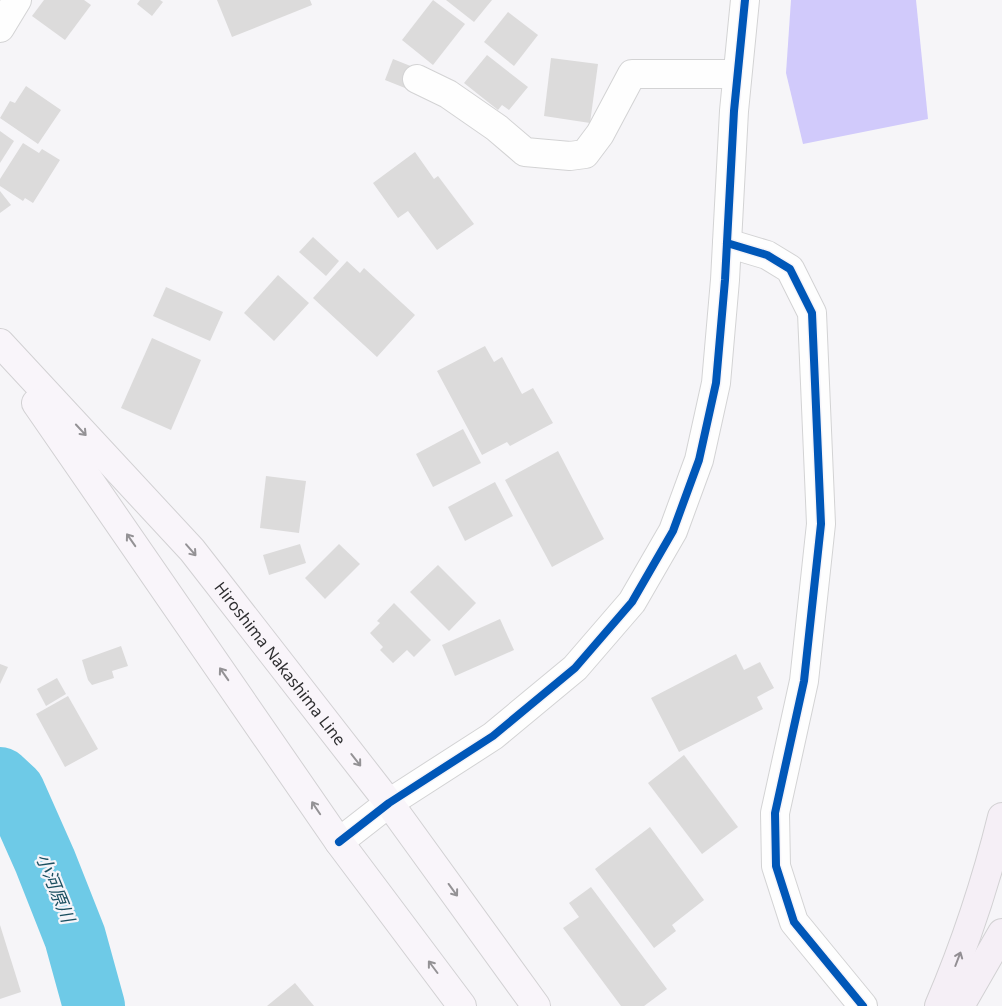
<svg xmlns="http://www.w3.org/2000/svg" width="1002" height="1006" viewBox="0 0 1002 1006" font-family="'Noto Sans','Noto Sans JP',sans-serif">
	<rect width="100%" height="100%" fill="#f6f5f8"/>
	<!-- forest -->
	<path fill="#d1cafb" d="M791 0H916L928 119 803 144 786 73Z"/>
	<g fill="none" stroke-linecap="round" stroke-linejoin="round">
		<!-- river -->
		<path stroke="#6ecae7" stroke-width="62" d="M0 778 14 791 45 861 75 937 94 1006"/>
	</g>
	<!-- building -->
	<g fill="#dcdbdb">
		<path d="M44 0H84L91 5 65 40 32 16Z"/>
		<path d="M140 0H160L163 2 152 16 137 4Z"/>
		<path d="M217 0H310L312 5 232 37Z"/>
		<path d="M433 0 465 24 433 65 402 40Z"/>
		<path d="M446 0H492L474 22Z"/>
		<path d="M508 12 538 35 514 66 484 42Z"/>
		<path d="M487 55 528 87 509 110 502 105 498 110 464 83Z"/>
		<path d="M551 58 598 64 590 123 544 116Z"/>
		<path d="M393 59 418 69 410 90 385 80Z"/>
		<path d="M26 86 61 110 38 144 0 118 10 101 15 103Z"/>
		<path d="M0 131 14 141 0 163Z"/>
		<path d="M23 143 39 153 42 149 60 160 33 203 25 198 23 201 0 186V179Z"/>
		<path d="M415 152 434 179 438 176 474 224 437 250 408 211 398 218 373 183Z"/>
		<path d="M0 191 11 205 0 213Z"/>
		<path d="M313 237 339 261 326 276 299 252Z"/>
		<path d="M347 261 360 273 364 268 415 315 377 357 313 298Z"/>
		<path d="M278 275 309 303 274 341 244 313Z"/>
		<path d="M166 287 223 312 210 341 153 316Z"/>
		<path d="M152 338 201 360 171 430 121 408Z"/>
		<path d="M485 346 494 362 502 357 522 394 533 388 553 423 510 446 507 442 482 455 437 371Z"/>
		<path d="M463 429 481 463 433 487 416 454Z"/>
		<path d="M558 451 604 539 552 567 505 480Z"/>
		<path d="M266 476 306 481 299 533 260 528Z"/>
		<path d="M495 482 513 516 465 541 448 507Z"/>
		<path d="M300 544 306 563 269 575 263 555Z"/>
		<path d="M339 544 360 564 325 599 305 578Z"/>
		<path d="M438 565 476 603 449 631 410 592Z"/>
		<path d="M394 603 431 640 414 657 407 650 393 663 380 650 383 647 370 633 380 623 377 621Z"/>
		<path d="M500 619 514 650 455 676 442 645Z"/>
		<path d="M121 646 128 666 112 671 114 678 92 685 88 680 82 660Z"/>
		<path d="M736 654 744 670 760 662 774 688 757 697 763 709 679 752 651 698Z"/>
		<path d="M0 664 8 667 0 684Z"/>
		<path d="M57 678 66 694 46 706 37 689Z"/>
		<path d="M68 696 98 749 65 767 36 714Z"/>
		<path d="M684 755 738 827 702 854 648 783Z"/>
		<path d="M650 827 704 900 672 925 676 931 654 948 595 869Z"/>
		<path d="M591 887 667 989 644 1006H621L563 928 579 917 569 903Z"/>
		<path d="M0 925 21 992 0 999Z"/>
		<path d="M295 983 314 1006H267Z"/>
	</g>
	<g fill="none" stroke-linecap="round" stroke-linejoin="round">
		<defs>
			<g id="minor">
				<path d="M0 28 17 0"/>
				<path d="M417 79 448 94 497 128 525 152 570 156 585 154 600 134 632 74H737"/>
				<path d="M727 243 767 255 790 269 812 313 821 524 804 681 775 813 776 866 794 922 863 1006"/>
			</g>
			<path id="tertiary" d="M339 842 389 803 493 736 575 668 632 602 673 531 699 460 716 383 725 280 734 111 745 0"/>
			<g id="primary">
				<path id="s1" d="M0 343 192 550 389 803 536 1006"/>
				<path d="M36 403 339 842 462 1006"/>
			</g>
			<g id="motorway">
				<path d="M939 1006C965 945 986 882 1002 817"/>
				<path d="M960 1006 1002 933"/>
			</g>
		</defs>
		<!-- minor casing -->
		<use href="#minor" stroke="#d3d3d4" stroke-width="30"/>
		<!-- tertiary casing -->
		<use href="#tertiary" stroke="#d3d3d4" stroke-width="30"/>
		<!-- primary casing -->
		<use href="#primary" stroke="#d2d1d3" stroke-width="30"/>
		<!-- motorway casing -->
		<use href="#motorway" stroke="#d2d1d3" stroke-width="30"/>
		<!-- minor -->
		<use href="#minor" stroke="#fefefe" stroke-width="28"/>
		<!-- tertiary -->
		<use href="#tertiary" stroke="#fefefe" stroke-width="28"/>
		<!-- primary -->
		<use href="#primary" stroke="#f9f5fa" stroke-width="28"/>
		<!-- motorway -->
		<use href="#motorway" stroke="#f5eff6" stroke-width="28"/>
		<defs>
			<g id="cycleway">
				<path d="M727 243 767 255 790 269 812 313 821 524 804 681 775 813 776 866 794 922 863 1006"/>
				<path d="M339 842 389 803 493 736 575 668 632 602 673 531 699 460 716 383 725 280 734 111 745 0"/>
			</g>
		</defs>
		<!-- cycleway casing -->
		<use href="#cycleway" stroke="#f5f4f9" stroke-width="11"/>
		<!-- cycleway -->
		<use href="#cycleway" stroke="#0057b8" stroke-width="8"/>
	</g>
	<!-- one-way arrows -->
	<defs><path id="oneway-shaft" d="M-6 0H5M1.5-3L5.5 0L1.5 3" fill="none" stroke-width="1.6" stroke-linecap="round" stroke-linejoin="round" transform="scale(1.25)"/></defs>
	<g stroke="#949295">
		<use href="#oneway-shaft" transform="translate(81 430) rotate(47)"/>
		<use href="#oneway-shaft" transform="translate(131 540) rotate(-125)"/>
		<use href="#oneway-shaft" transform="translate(191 550) rotate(49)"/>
		<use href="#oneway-shaft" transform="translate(224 674) rotate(-125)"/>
		<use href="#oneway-shaft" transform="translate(356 760) rotate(52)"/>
		<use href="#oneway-shaft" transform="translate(316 808) rotate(-124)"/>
		<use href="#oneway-shaft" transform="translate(453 890) rotate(54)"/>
		<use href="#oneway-shaft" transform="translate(433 967) rotate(-127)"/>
	</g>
	<use stroke="#928e93" href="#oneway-shaft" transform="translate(958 959) rotate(-69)"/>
	<g text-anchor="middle" stroke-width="4.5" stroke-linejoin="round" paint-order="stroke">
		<!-- street labels -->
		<g font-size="16" fill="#2e2e30" stroke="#f5f4f9">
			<text dy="6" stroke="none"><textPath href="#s1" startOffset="426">Hiroshima Nakashima Line</textPath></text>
		</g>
		<!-- water labels -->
		<g font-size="18" font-style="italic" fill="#1b4f60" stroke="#f5f4f9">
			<text transform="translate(55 888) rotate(68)" y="6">小河原川</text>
		</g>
	</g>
</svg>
